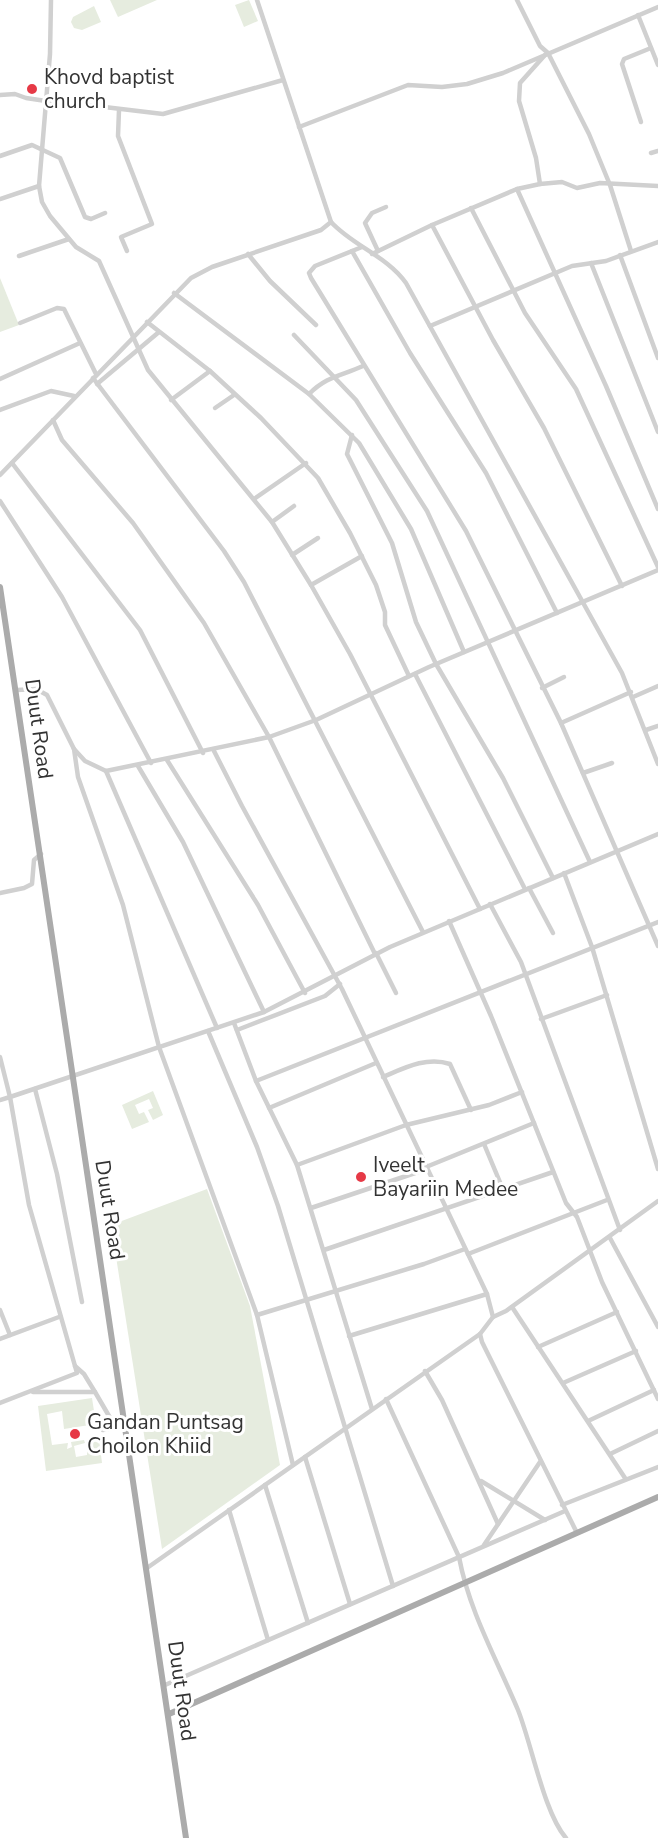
<svg xmlns="http://www.w3.org/2000/svg" width="658" height="1838" viewBox="0 0 658 1838" font-family="'Nunito Sans',sans-serif">
	<rect width="100%" height="100%" fill="#fff"/>
	<!-- green -->
	<g fill="#e6ecdf">
		<path d="M110 0H157L118 17Z"/>
		<path d="M249 0 258 21 244 27 235 5Z"/>
		<path d="M94 6 101 22 82 30 74 28 71 22 73 17Z"/>
		<path d="M0 278 19 325 0 332Z"/>
		<path d="M153 1091 163 1115 153 1120 148 1110 153 1108 149 1099 135 1105 139 1114 144 1112 149 1122 132 1129 122 1105Z"/>
		<path d="M207 1189 250 1306 280 1465 162 1549 111 1225Z"/>
		<path d="M92 1398 96 1424 64 1429 62 1411 47 1414 52 1445 68 1443 67 1449 72 1447 71 1442 84 1440 85 1443 74 1446 76 1457 87 1455V1451L92 1449 91 1439 99 1438 102 1463 46 1471 38 1406Z"/>
	</g>
	<g fill="none" stroke-linecap="round" stroke-linejoin="round">
		<!-- minor -->
		<g stroke="#d0d0d0" stroke-width="4.5">
			<path d="M51 0 50 54 39 186 42 202 50 216 76 247 99 261 148 370 272 522 311 585 350 654 480 909"/>
			<path d="M257 0 331 222C353 246 387 256 406 283L622 673 658 764"/>
			<path d="M517 0 540 46 548 53 589 134 610 185 631 251"/>
			<path d="M638 15 658 65"/>
			<path d="M0 95 15 94 26 98 46 101"/>
			<path d="M46 100 163 114 283 80"/>
			<path d="M119 110 118 136 152 224 121 237 127 251"/>
			<path d="M641 122 622 64 624 59 651 48"/>
			<path d="M299 127 408 85 442 87 467 84 503 73 658 7"/>
			<path d="M651 153 658 151"/>
			<path d="M0 156 32 145 60 158 85 217 91 219 105 213"/>
			<path d="M540 184 536 158 519 101 520 83 545 55"/>
			<path d="M517 189 606 386 658 509"/>
			<path d="M0 199 39 186"/>
			<path d="M471 208 525 313 576 389 658 567"/>
			<path d="M432 225 493 340 544 428 622 586"/>
			<path d="M362 247 315 266 309 273 311 278 466 531 561 723 658 946"/>
			<path d="M352 251 410 353 486 473 557 613"/>
			<path d="M378 251 365 223 372 213 386 207"/>
			<path d="M248 254 270 281 316 325"/>
			<path d="M372 254 432 225 517 189 540 184 562 182 577 188 600 183 658 186"/>
			<path d="M620 255 658 358"/>
			<path d="M19 256 69 239"/>
			<path d="M591 263 658 432"/>
			<path d="M174 293 309 394 359 443 411 529 464 652"/>
			<path d="M147 322 210 371 261 418 318 478 350 533 376 585 385 612V625L409 676"/>
			<path d="M20 323 57 308 64 309 96 374"/>
			<path d="M430 326 572 266 606 261 658 242"/>
			<path d="M294 335 356 400 427 511 590 862"/>
			<path d="M93 378 224 551 244 582 423 932"/>
			<path d="M0 379 80 343"/>
			<path d="M97 384 159 332"/>
			<path d="M309 394C327 376 341 376 363 366"/>
			<path d="M171 400 210 371"/>
			<path d="M215 408 234 395"/>
			<path d="M0 410 51 391 74 396"/>
			<path d="M53 420 62 440 133 523 204 623 269 737 375 954"/>
			<path d="M352 435 347 454 392 543 416 622 436 664 503 778 553 878"/>
			<path d="M12 463 140 630 203 753"/>
			<path d="M0 475 191 278 212 267 321 230 331 222"/>
			<path d="M254 499 306 463"/>
			<path d="M0 501 62 597 151 763"/>
			<path d="M272 522 294 506"/>
			<path d="M292 555 318 538"/>
			<path d="M311 585 362 556"/>
			<path d="M415 674 525 889"/>
			<path d="M542 688 564 677"/>
			<path d="M17 690 36 689 47 695 74 749 78 777 123 905 159 1047 257 1315 293 1465"/>
			<path d="M633 697 658 686"/>
			<path d="M561 723 631 692"/>
			<path d="M646 730 658 726"/>
			<path d="M74 749 85 761 106 771 269 737 316 720 429 667 658 570"/>
			<path d="M214 751 242 806 342 989 487 1294 493 1317"/>
			<path d="M167 760 258 905 305 993"/>
			<path d="M138 766 183 842 264 1012"/>
			<path d="M106 771 217 1028"/>
			<path d="M583 773 612 763"/>
			<path d="M564 873 592 947 658 1169"/>
			<path d="M529 888 553 933"/>
			<path d="M0 893 24 888 32 884 34 860 41 854"/>
			<path d="M490 904 521 962 620 1230"/>
			<path d="M449 921 491 1016 566 1203 577 1217 602 1282 658 1399"/>
			<path d="M376 953 396 993"/>
			<path d="M541 1019 607 995"/>
			<path d="M234 1023 256 1081 297 1165 372 1409"/>
			<path d="M237 1030 325 996 340 984"/>
			<path d="M208 1031 257 1147 278 1206 393 1586"/>
			<path d="M0 1057 10 1097 264 1012 390 947 658 834"/>
			<path d="M383 1077C404 1068 427 1056 450 1064L471 1110"/>
			<path d="M256 1081 658 922"/>
			<path d="M35 1089 57 1174 82 1302"/>
			<path d="M0 1100 10 1097 29 1205 77 1373 0 1403"/>
			<path d="M269 1108 376 1063"/>
			<path d="M484 1144 502 1187"/>
			<path d="M297 1165 406 1125 489 1105 522 1092"/>
			<path d="M426 1167 534 1123"/>
			<path d="M311 1208 427 1169"/>
			<path d="M610 1238 658 1327"/>
			<path d="M324 1250 553 1172"/>
			<path d="M468 1254 607 1200"/>
			<path d="M512 1307 625 1478"/>
			<path d="M0 1310 10 1335"/>
			<path d="M257 1315 424 1264 465 1249"/>
			<path d="M480 1334 482 1342 577 1533"/>
			<path d="M349 1336 487 1294"/>
			<path d="M0 1339 59 1317"/>
			<path d="M538 1347 617 1312"/>
			<path d="M75 1366 84 1374 95 1392"/>
			<path d="M425 1371 442 1400 498 1524"/>
			<path d="M563 1383 636 1351"/>
			<path d="M33 1392H95L116 1428"/>
			<path d="M386 1399 459 1557C469 1611 497 1660 518 1710 532 1745 544 1813 566 1838"/>
			<path d="M588 1421 654 1390"/>
			<path d="M103 1430 125 1426"/>
			<path d="M610 1454 658 1431"/>
			<path d="M305 1457 350 1604"/>
			<path d="M481 1481 545 1520"/>
			<path d="M265 1485 308 1623"/>
			<path d="M562 1505 658 1467"/>
			<path d="M229 1510 268 1640"/>
			<path d="M484 1545 540 1462"/>
			<path d="M147 1568 480 1334 493 1317 506 1311 658 1201"/>
			<path d="M165 1685 565 1511"/>
		</g>
		<!-- major -->
		<g stroke="#ababab" stroke-width="6">
			<path d="M0 587 186 1838"/>
			<path d="M169 1714 658 1497"/>
		</g>
	</g>
	<!-- markers -->
	<g fill="#e63946" stroke="#fff" stroke-width="2">
		<circle cx="32" cy="89" r="6"/>
		<circle cx="361" cy="1177" r="6"/>
		<circle cx="75" cy="1434" r="6"/>
	</g>
	<g text-anchor="middle" stroke-width="6" stroke-linejoin="round" paint-order="stroke">
		<!-- poi labels -->
		<g font-size="21" fill="#333" stroke="#fff" text-anchor="start">
			<text x="44" y="84">Khovd baptist<tspan x="44" dy="24">church</tspan></text>
			<text x="373" y="1172">Iveelt<tspan x="373" dy="24">Bayariin Medee</tspan></text>
			<text x="87" y="1429">Gandan Puntsag<tspan x="87" dy="24">Choilon Khiid</tspan></text>
		</g>
		<!-- street labels -->
		<g font-size="21" fill="#333" stroke="#fff">
			<text transform="translate(39 729) rotate(82)" y="7">Duut Road</text>
			<text transform="translate(110 1210) rotate(81)" y="7">Duut Road</text>
			<text transform="translate(182 1691) rotate(82)" y="7">Duut Road</text>
		</g>
	</g>
</svg>
